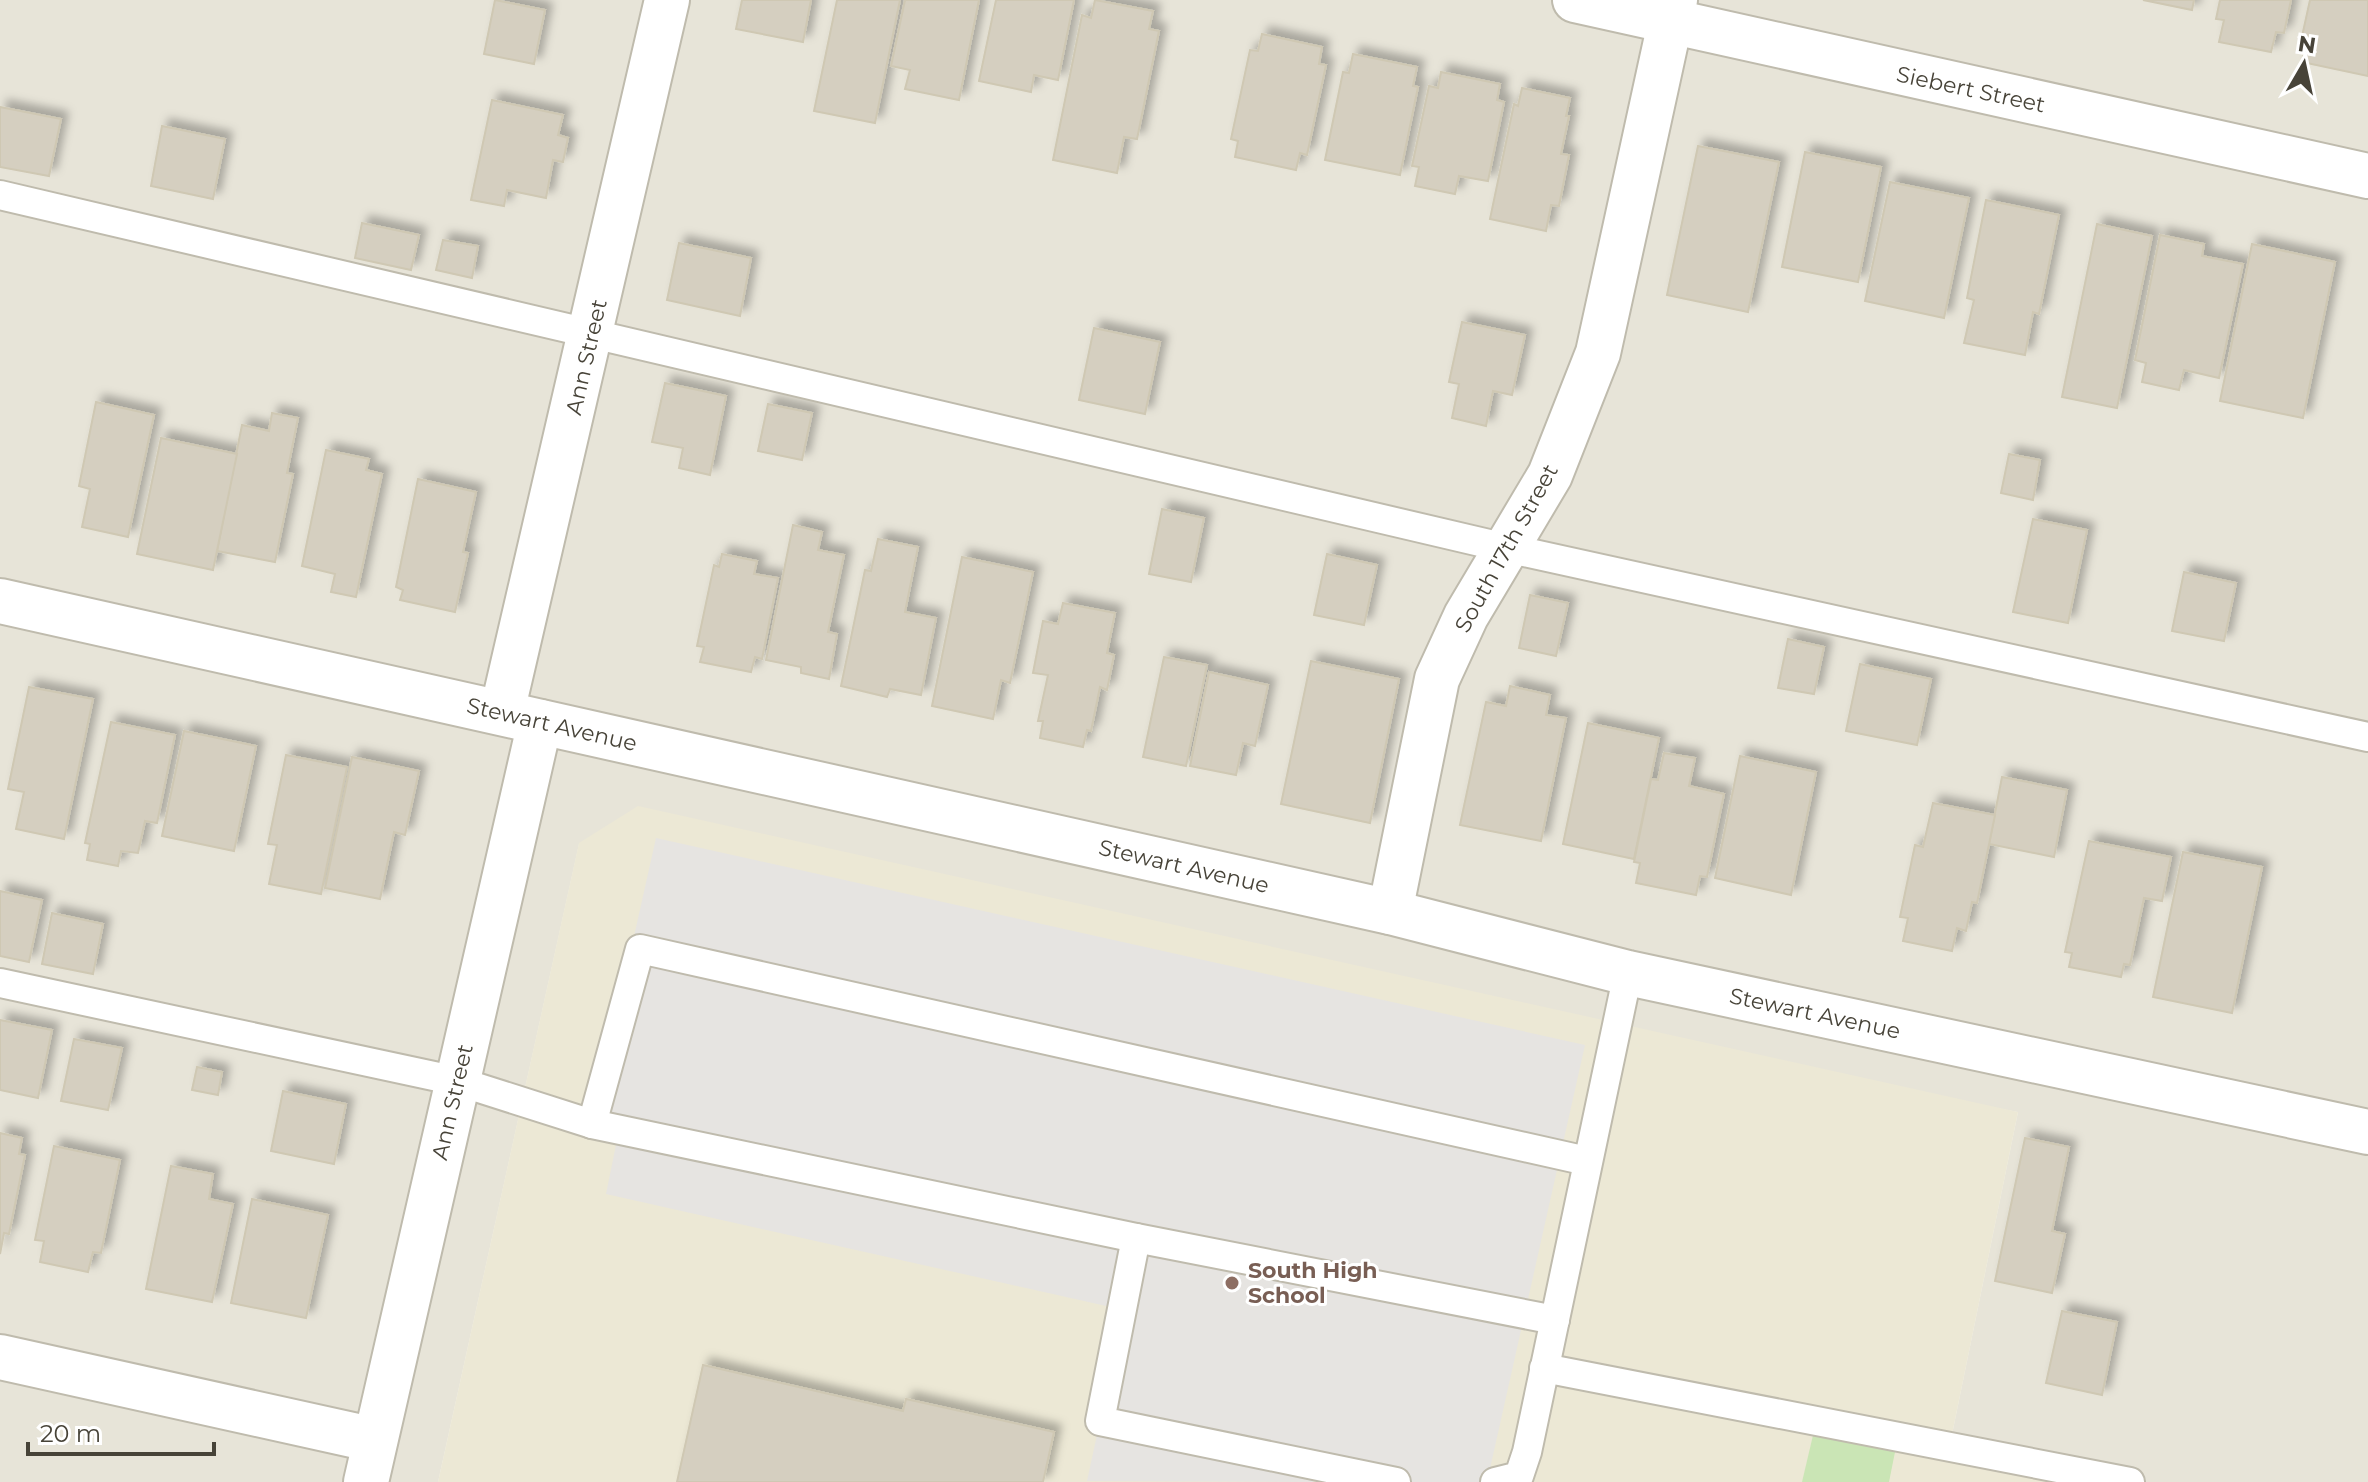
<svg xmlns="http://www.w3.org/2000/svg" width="2368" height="1482" viewBox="0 0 2368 1482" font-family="Montserrat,sans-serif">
	<defs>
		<filter id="shadow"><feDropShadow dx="7" dy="-7" stdDeviation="4" flood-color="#0004"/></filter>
	</defs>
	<rect width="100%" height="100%" fill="#f4f2ea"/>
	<!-- residential -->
	<path fill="#e7e4d8" d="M0 0H2368V1482H2069L1948 1454 2018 1112 579 844 438 1482H0Z"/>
	<!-- education -->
	<path fill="#ece8d5" d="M638 806 2018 1112 1948 1454 2069 1482H438L579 843Z"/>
	<!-- green -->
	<path fill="#cae5b5" d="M1814 1431 1896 1447 1889 1482H1802Z"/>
	<!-- parking -->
	<path fill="#e6e4e1" d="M656 838 1585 1045 1487 1482H1342L1314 1476 1313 1482 1087 1481 1124 1310 606 1194 617 1140 590 1133Z"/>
	<!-- building -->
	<g fill="#d5cfc0" stroke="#cfc8b3" stroke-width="2" filter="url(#shadow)">
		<path d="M495 0 545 10 534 64 484 54Z"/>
		<path d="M742 0H811L803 42 736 29Z"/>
		<path d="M837 0H900L875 123 814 111Z"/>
		<path d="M905 0H979L959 100 905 89 910 70 891 66Z"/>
		<path d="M996 0H1074L1058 80 1034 75 1031 92 979 81Z"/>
		<path d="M1095 0 1153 11 1149 29 1159 31 1137 139 1124 137 1117 173 1053 160 1082 15 1091 18Z"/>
		<path d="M2143 0H2194L2192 10Z"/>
		<path d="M2220 0H2291L2284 33 2276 32 2271 52 2219 42 2224 20 2216 19Z"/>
		<path d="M2310 0H2368V76L2302 62 2306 43 2301 41Z"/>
		<path d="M1262 34 1322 47 1319 64 1326 65 1307 155 1300 153 1296 170 1235 157 1238 141 1231 139 1250 50 1258 51Z"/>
		<path d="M1353 54 1417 67 1413 86 1418 87 1400 175 1325 160 1343 72 1349 73Z"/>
		<path d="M1441 72 1500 84 1497 100 1504 102 1488 181 1459 176 1455 194 1415 186 1419 167 1412 166 1429 86 1438 88Z"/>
		<path d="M1522 88 1570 98 1566 116H1569L1561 154 1569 155 1559 206 1551 205 1546 231 1490 219 1514 104 1518 106Z"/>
		<path d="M492 100 563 115 558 135 568 138 563 162 553 160 546 198 507 190 504 206 471 200Z"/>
		<path d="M0 107 61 119 49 176 0 167Z"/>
		<path d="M162 126 225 139 213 199 151 186Z"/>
		<path d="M1698 146 1779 162 1748 312 1667 295Z"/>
		<path d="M1805 152 1881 167 1858 282 1782 267Z"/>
		<path d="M1890 182 1969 198 1944 318 1865 301Z"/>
		<path d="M1986 200 2059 215 2039 314 2033 312 2025 355 1964 343 1974 300 1967 298Z"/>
		<path d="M362 223 419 235 411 270 355 258Z"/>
		<path d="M2097 224 2152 236 2117 408 2062 397Z"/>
		<path d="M2160 235 2204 244 2202 256 2243 264 2219 378 2184 370 2179 390 2142 382 2146 363 2135 360Z"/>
		<path d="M443 240 478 246 472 278 436 270Z"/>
		<path d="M679 243 751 258 740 316 667 300Z"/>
		<path d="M2252 244 2335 262 2303 418 2220 401Z"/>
		<path d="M1462 322 1525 335 1512 395 1493 391 1486 426 1452 418 1459 384 1449 382Z"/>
		<path d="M1094 328 1160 342 1145 414 1079 400Z"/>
		<path d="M665 383 726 396 710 475 679 468 683 448 652 442Z"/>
		<path d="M96 402 154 415 128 537 82 527 90 489 79 486Z"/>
		<path d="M768 404 812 413 802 460 758 451Z"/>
		<path d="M272 413 298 418 287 473 293 474 275 562 217 551 242 425 269 431Z"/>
		<path d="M161 438 237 454 213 570 137 554Z"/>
		<path d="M326 450 369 459 366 470 382 474 356 597 331 592 335 574 302 566Z"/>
		<path d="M2009 454 2040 460 2033 500 2001 493Z"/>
		<path d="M418 479 476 492 463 552 468 553 455 612 400 600 403 590 396 587Z"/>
		<path d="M1162 509 1204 518 1191 582 1149 574Z"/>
		<path d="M2033 519 2087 530 2068 623 2013 612Z"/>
		<path d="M793 525 822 532 818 550 844 555 828 632 837 634 829 679 801 673V667L766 660Z"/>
		<path d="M878 539 918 547 905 612 936 618 921 695 890 689 887 697 841 686 865 570 871 571Z"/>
		<path d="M722 554 757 561 754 574 778 578 762 659 755 657 751 672 700 662 704 647 697 646 714 565 719 567Z"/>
		<path d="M1327 554 1377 565 1364 625 1314 615Z"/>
		<path d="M962 557 1033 572 1010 683 1001 680 993 719 932 706Z"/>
		<path d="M2184 572 2236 583 2224 641 2172 631Z"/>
		<path d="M1530 595 1568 603 1556 656 1519 648Z"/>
		<path d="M1063 603 1115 613 1107 653 1114 655 1107 690 1100 687 1091 731 1087 730 1083 747 1040 738 1043 721H1038L1048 675 1033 673 1043 621 1058 624Z"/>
		<path d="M1788 639 1824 647 1814 694 1778 688Z"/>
		<path d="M1164 657 1207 665 1186 766 1143 757Z"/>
		<path d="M1311 661 1399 679 1370 823 1281 804Z"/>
		<path d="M1860 664 1931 679 1917 745 1846 731Z"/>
		<path d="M1209 672 1268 685 1255 746 1243 743 1236 775 1190 766Z"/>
		<path d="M1510 686 1550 695 1546 715 1566 718 1541 841 1460 825 1486 702 1506 706Z"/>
		<path d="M29 687 93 699 64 839 16 829 24 792 8 789Z"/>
		<path d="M111 722 175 735 157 823 145 821 138 853 121 851 118 866 87 860 90 844 85 843Z"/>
		<path d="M1588 723 1659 738 1634 859 1563 844Z"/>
		<path d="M184 731 256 746 234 851 162 836Z"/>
		<path d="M1664 753 1695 758 1689 786 1724 794 1707 877 1700 876 1696 895 1636 883 1640 863 1634 862 1651 779 1658 780Z"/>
		<path d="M286 755 347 767 321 894 269 884 277 845 268 844Z"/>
		<path d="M1740 756 1816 772 1791 895 1715 878Z"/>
		<path d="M352 757 419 771 405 835 394 832 380 899 325 888Z"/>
		<path d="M2002 777 2067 790 2054 857 1989 844Z"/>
		<path d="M1933 803 1995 815 1977 903 1972 902 1966 931 1957 928 1952 951 1903 941 1908 918 1900 917 1915 845 1923 847Z"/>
		<path d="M2089 841 2171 857 2162 901 2144 898 2130 965 2124 964 2121 977 2069 967 2072 953 2065 952Z"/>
		<path d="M2183 852 2262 867 2232 1013 2153 997Z"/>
		<path d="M0 891 42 900 29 962 0 956Z"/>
		<path d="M52 913 103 924 93 974 42 964Z"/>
		<path d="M0 1020 52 1030 38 1098 0 1090Z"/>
		<path d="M74 1039 122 1048 108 1110 61 1101Z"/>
		<path d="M197 1067 222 1072 218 1095 192 1090Z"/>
		<path d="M283 1091 346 1104 334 1164 271 1151Z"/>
		<path d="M0 1133 22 1138 19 1154 25 1155 9 1234 4 1233 0 1254Z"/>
		<path d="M2025 1138 2069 1147 2052 1231 2065 1234 2052 1293 1995 1281Z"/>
		<path d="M54 1146 120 1160 101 1253 93 1252 88 1272 40 1262 44 1241 35 1240Z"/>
		<path d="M171 1166 213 1174 209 1199 233 1204 212 1302 146 1289Z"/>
		<path d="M252 1199 328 1215 306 1318 231 1303Z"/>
		<path d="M2062 1311 2117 1322 2102 1395 2046 1383Z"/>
		<path d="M703 1365 903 1411 906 1399 1054 1432 1043 1482H677Z"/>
	</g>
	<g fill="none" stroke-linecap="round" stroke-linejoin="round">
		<defs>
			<g id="lane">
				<path d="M0 195 1506 548 2368 737"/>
				<path d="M0 983 457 1081 592 1124 1136 1238 1555 1320"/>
				<path d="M592 1124 640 949 1587 1161"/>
				<path d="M1136 1238 1100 1421 1396 1482"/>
				<path d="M1544 1368 2130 1482"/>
				<path d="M1495 1482 1519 1476 1527 1452 1628 973"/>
			</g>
			<g id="street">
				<path d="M1575 0 2368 176"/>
				<path d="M0 601 1390 912 1628 973 2368 1132"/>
				<path d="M502 712 667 0"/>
				<path d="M1390 912 1437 679 1466 616 1550 475 1598 353 1675 0"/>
				<path d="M0 1357 375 1440"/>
				<path d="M366 1482 540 722"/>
			</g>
		</defs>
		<!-- lane casing -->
		<use href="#lane" stroke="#bfbbad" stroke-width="32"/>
		<!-- street casing -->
		<use href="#street" stroke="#bfbbad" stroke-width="48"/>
		<!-- lane -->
		<use href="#lane" stroke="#fff" stroke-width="28"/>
		<!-- street -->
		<use href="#street" stroke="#fff" stroke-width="44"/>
	</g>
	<!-- markers -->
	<circle fill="#8d6e63" stroke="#fff" stroke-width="3" cx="1232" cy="1283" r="8"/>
	<g text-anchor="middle" stroke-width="6" stroke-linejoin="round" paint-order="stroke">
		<!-- street labels -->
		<g font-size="22" fill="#474338" stroke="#fff">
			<text transform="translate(1971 89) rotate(12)" y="8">Siebert Street</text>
			<text transform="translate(586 357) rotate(-77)" y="8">Ann Street</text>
			<text transform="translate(1506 548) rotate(-61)" y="8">South 17th Street</text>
			<text transform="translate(552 724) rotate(13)" y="8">Stewart Avenue</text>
			<text transform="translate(1184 866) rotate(13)" y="8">Stewart Avenue</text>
			<text transform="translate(1815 1013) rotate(12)" y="8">Stewart Avenue</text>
			<text transform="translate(452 1102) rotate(-77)" y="8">Ann Street</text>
		</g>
		<!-- education labels -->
		<g font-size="22" font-weight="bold" fill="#785e54" stroke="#fff" text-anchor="start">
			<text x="1248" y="1278">South High<tspan x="1248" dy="25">School</tspan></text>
		</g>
	</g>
	<!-- north arrow -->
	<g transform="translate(2304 64) rotate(9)" stroke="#ffffff" stroke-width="6" paint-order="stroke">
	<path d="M0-6L14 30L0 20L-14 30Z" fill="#474338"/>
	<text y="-12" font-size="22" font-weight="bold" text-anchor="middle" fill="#474338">N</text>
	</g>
	<!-- scale -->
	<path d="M28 1442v12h186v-12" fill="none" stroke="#474338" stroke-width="4"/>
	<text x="40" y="1442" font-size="24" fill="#474338" stroke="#ffffff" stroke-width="6" paint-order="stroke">20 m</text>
</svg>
